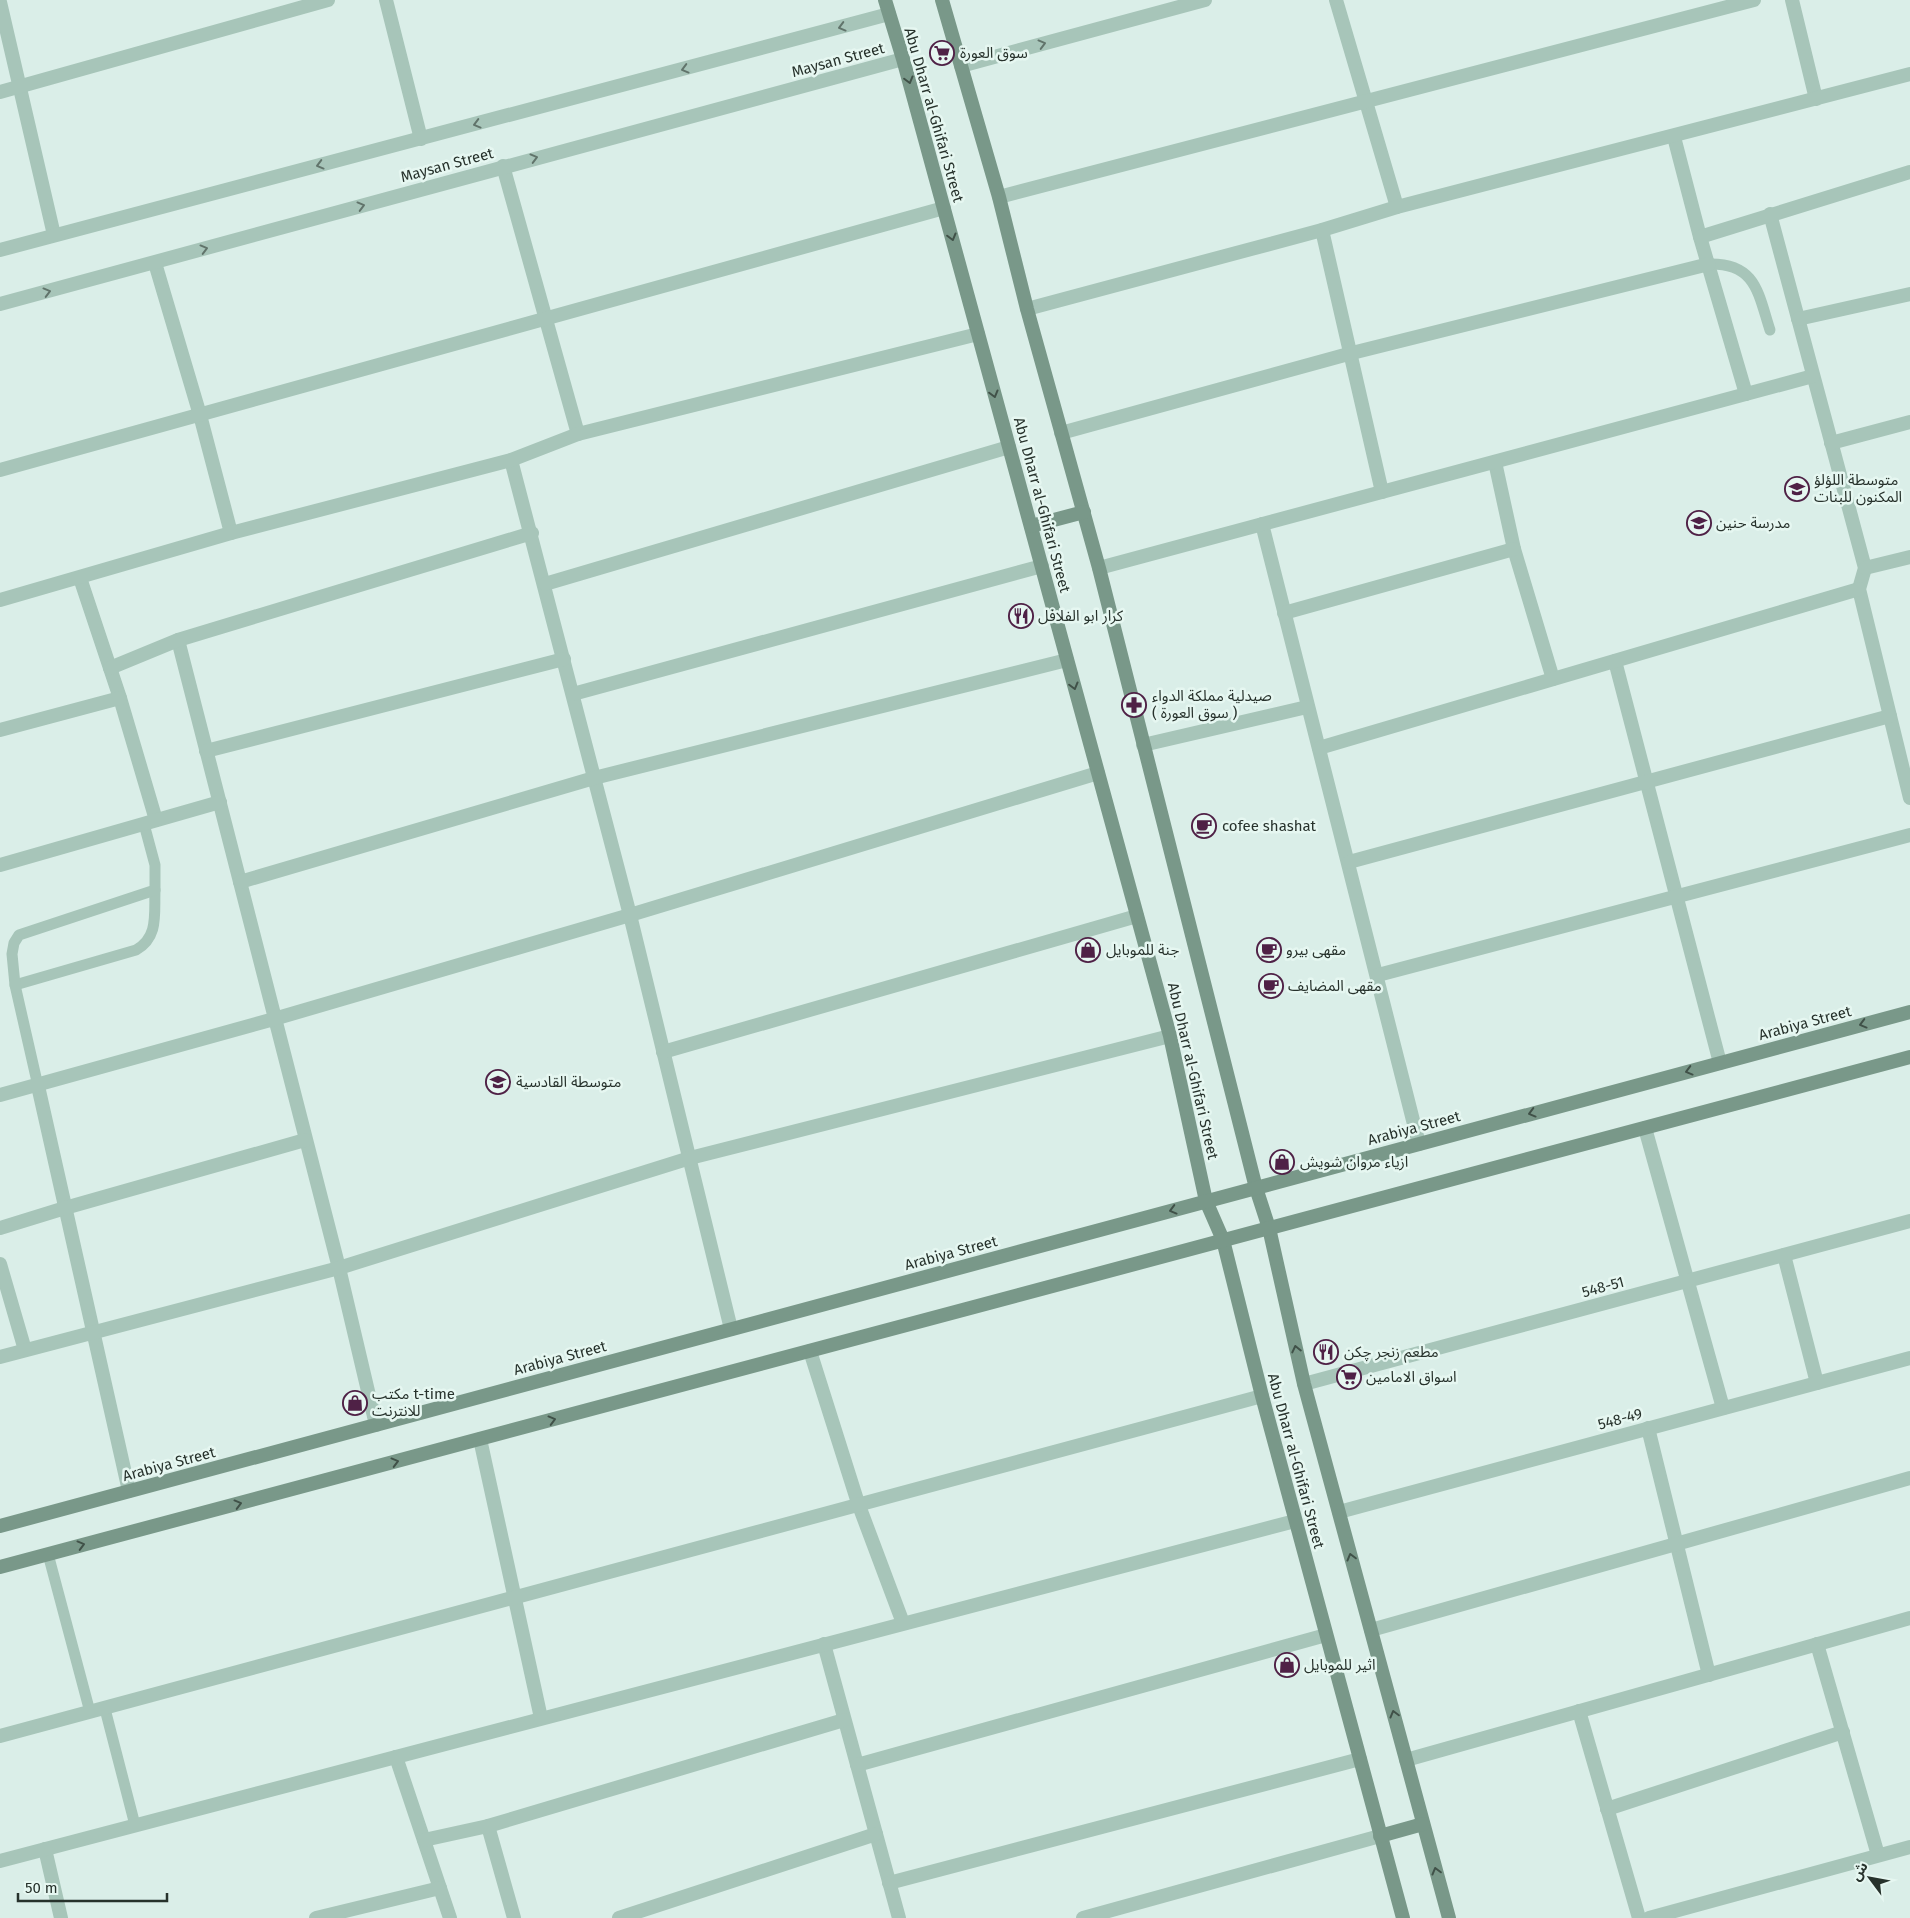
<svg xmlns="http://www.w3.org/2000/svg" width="1910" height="1918" viewBox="0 0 1910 1918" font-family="'Fira Sans','Noto Sans Arabic',sans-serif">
	<rect width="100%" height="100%" fill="#daeee8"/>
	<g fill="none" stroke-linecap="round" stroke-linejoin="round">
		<!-- service -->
		<g stroke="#a7c5b9" stroke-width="11">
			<path d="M1709 264C1756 263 1758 293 1770 330"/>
			<path d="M15 985 136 950C159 937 154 914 155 890"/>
			<path d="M38 1086 15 985 12 954 14 943 19 935 155 890V865L144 824"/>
			<path d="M48 1554 90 1712"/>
			<path d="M105 1709 135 1825"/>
		</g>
		<!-- minor -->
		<g stroke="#a7c5b9" stroke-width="14">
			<path d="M386 0 421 139"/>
			<path d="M1336 0 1397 207"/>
			<path d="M1792 0 1816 99"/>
			<path d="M0 2 54 235"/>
			<path d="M0 92 328 0"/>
			<path d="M1674 137 1700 237 1746 394"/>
			<path d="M503 166 578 434"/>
			<path d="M999 197 1754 0"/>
			<path d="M1770 214 1865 568 1859 589 1910 798"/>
			<path d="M1322 230 1382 492"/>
			<path d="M1700 237 1910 172"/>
			<path d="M155 263 200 415 231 533"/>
			<path d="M1027 309 1322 230 1397 207 1910 74"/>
			<path d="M1798 319 1910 294"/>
			<path d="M1061 433 1352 353 1709 264"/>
			<path d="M1831 443 1910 422"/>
			<path d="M511 460 630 915 731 1329"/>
			<path d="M1495 462 1514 549 1553 679"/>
			<path d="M0 470 944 208"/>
			<path d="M1262 524 1419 1144"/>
			<path d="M1099 568 1813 376"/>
			<path d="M1865 568 1910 557"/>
			<path d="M80 578 120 698 156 820"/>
			<path d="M545 584 1009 447"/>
			<path d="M0 600 231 533 511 460 578 434 978 334"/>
			<path d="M1284 613 1514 549"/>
			<path d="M178 640 339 1268 376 1425"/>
			<path d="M1615 661 1720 1063"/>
			<path d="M110 668 178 640 532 533"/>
			<path d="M573 694 1042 566"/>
			<path d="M0 730 120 698"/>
			<path d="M1143 745 1307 707"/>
			<path d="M1319 748 1859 589"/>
			<path d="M206 751 564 659"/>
			<path d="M1349 862 1890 716"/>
			<path d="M0 865 220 802"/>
			<path d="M240 882 594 778 1067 660"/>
			<path d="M1378 975 1910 835"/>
			<path d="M663 1052 1137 916"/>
			<path d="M38 1086 129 1491"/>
			<path d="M0 1095 274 1019 630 915 1098 773"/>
			<path d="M1645 1128 1723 1408"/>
			<path d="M0 1228 65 1208 305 1140"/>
			<path d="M1784 1255 1817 1383"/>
			<path d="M0 1264 25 1350"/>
			<path d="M810 1351 858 1503 903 1623"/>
			<path d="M0 1357 339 1268 690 1158 1170 1036"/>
			<path d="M1304 1384 1910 1221"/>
			<path d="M1648 1428 1709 1675"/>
			<path d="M480 1439 541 1718"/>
			<path d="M1339 1512 1910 1358"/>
			<path d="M1371 1630 1910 1478"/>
			<path d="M824 1644 899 1918"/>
			<path d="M1817 1644 1878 1855"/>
			<path d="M1579 1711 1639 1918"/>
			<path d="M0 1736 1262 1396"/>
			<path d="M396 1757 450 1918"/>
			<path d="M1406 1760 1910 1618"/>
			<path d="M857 1765 1326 1635"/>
			<path d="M1607 1809 1843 1732"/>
			<path d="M488 1826 514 1918"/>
			<path d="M424 1840 488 1826 844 1720"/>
			<path d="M45 1849 61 1918"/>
			<path d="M0 1861 1295 1521"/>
			<path d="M889 1883 1360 1759"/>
			<path d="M316 1918 440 1888"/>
			<path d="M619 1918 876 1834"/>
			<path d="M1083 1918 1380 1836"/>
			<path d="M1649 1918 1910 1847"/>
		</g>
		<!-- tertiary -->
		<g stroke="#a7c5b9" stroke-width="14">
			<path d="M961 66 1205 0"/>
			<path d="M0 250 889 14"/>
			<path d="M0 304 903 59"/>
		</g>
		<!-- secondary -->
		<g stroke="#799889" stroke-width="14">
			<path d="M885 0 903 59 1170 1036 1206 1201 1223 1240 1262 1396 1403 1918"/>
			<path d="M942 0 999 197 1027 309 1099 568 1256 1188 1269 1228 1304 1384 1449 1918"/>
			<path d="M1031 526 1084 512"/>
			<path d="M0 1526 1910 1012"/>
			<path d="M0 1567 1910 1057"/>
			<path d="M1380 1836 1423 1824"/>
		</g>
	</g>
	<!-- one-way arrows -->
	<defs><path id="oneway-chevron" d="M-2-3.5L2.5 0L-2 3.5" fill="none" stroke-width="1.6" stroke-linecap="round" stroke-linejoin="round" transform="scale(1.25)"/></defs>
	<g stroke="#61746b">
		<use href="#oneway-chevron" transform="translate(842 27) rotate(165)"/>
		<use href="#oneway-chevron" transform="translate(1042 44) rotate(-15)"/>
		<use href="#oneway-chevron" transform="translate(685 69) rotate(165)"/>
		<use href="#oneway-chevron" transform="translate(477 124) rotate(165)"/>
		<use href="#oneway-chevron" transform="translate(534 158) rotate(-15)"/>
		<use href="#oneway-chevron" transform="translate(320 165) rotate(165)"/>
		<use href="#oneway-chevron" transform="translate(361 206) rotate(-15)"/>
		<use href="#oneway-chevron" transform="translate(204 249) rotate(-15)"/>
		<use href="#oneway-chevron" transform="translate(47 292) rotate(-15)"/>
	</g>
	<g stroke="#405148">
		<use href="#oneway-chevron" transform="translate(909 80) rotate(75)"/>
		<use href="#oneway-chevron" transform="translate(952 237) rotate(75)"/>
		<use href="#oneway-chevron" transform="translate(994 394) rotate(75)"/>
		<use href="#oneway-chevron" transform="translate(1074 686) rotate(75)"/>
		<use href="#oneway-chevron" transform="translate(1863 1024) rotate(165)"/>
		<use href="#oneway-chevron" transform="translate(1689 1071) rotate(165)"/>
		<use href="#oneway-chevron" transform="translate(1532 1113) rotate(165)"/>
		<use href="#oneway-chevron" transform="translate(1173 1210) rotate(165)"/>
		<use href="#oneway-chevron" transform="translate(1296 1349) rotate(-103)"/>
		<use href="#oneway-chevron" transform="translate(552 1420) rotate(-15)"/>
		<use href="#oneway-chevron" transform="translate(395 1462) rotate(-15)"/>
		<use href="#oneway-chevron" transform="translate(238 1504) rotate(-15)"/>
		<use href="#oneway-chevron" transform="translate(81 1545) rotate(-15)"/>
		<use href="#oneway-chevron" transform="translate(1351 1557) rotate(-105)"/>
		<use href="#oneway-chevron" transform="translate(1394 1714) rotate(-105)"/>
		<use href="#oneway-chevron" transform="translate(1436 1871) rotate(-105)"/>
	</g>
	<!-- icons -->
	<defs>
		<symbol id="supermarket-ring" viewBox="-11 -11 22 22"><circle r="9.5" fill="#e6f7f1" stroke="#4f2146" stroke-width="1.5"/><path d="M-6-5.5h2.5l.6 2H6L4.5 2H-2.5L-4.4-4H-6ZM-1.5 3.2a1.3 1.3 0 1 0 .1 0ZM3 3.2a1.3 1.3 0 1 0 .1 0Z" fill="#4f2146"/></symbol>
		<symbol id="school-ring" viewBox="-11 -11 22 22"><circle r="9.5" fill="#e6f7f1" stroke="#4f2146" stroke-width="1.5"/><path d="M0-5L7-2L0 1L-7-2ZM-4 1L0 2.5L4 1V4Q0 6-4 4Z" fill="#4f2146"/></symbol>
		<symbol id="restaurant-ring" viewBox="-11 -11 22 22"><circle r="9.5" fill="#e6f7f1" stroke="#4f2146" stroke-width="1.5"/><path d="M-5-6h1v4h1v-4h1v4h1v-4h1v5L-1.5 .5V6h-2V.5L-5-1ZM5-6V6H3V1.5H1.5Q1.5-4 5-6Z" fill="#4f2146"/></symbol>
		<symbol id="pharmacy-ring" viewBox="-11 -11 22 22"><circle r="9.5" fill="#e6f7f1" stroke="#4f2146" stroke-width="1.5"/><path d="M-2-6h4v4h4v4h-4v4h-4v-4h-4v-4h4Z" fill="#4f2146"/></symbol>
		<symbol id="cafe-ring" viewBox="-11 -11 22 22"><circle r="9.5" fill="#e6f7f1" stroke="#4f2146" stroke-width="1.5"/><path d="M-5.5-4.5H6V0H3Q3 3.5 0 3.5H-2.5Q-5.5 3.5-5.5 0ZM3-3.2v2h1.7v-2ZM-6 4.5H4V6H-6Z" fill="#4f2146"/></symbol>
		<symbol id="shop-ring" viewBox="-11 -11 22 22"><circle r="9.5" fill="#e6f7f1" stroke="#4f2146" stroke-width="1.5"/><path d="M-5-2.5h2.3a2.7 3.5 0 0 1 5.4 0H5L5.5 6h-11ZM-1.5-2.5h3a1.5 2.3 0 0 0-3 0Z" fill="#4f2146"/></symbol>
	</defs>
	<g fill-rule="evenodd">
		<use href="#supermarket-ring" x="928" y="39" width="28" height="28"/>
		<use href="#school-ring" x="1783" y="475" width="28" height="28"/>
		<use href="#school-ring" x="1685" y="509" width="28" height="28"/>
		<use href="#restaurant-ring" x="1007" y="602" width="28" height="28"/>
		<use href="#pharmacy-ring" x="1120" y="691" width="28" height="28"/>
		<use href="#cafe-ring" x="1190" y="812" width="28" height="28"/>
		<use href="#shop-ring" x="1074" y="936" width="28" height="28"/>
		<use href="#cafe-ring" x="1255" y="936" width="28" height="28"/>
		<use href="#cafe-ring" x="1257" y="972" width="28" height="28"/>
		<use href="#school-ring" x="484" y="1068" width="28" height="28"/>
		<use href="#shop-ring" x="1268" y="1148" width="28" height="28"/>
		<use href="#restaurant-ring" x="1312" y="1338" width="28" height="28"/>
		<use href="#supermarket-ring" x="1335" y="1363" width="28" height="28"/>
		<use href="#shop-ring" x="341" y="1389" width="28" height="28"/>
		<use href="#shop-ring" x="1273" y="1651" width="28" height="28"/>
	</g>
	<g text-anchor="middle" stroke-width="5" stroke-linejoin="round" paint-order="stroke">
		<!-- poi labels -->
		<g font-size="15" fill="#27322c" stroke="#e6f7f1" text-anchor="start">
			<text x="960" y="58">سوق العورة</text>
			<text x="1814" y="485">متوسطة اللؤلؤ<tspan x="1814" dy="17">المكنون للبنات</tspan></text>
			<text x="1716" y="528">مدرسة حنين</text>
			<text x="1038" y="621">كرار ابو الفلافل</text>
			<text x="1152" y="701">صيدلية مملكة الدواء<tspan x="1152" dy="17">( سوق العورة )</tspan></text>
			<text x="1222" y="831">cofee shashat</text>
			<text x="1106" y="955">جنة للموبايل</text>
			<text x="1286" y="955">مقهى بيرو</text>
			<text x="1288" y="991">مقهى المضايف</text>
			<text x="516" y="1087">متوسطة القادسية</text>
			<text x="1300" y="1167">ازياء مروان شويش</text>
			<text x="1344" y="1357">مطعم زنجر چكن</text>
			<text x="1366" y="1382">اسواق الامامين</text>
			<text x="372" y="1399">مكتب t-time<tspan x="372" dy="17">للانترنت</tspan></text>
			<text x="1304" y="1670">اثير للموبايل</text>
		</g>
		<!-- street labels -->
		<g font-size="15" fill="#27322c" stroke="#e6f7f1">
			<text transform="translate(838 60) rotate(-15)" y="5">Maysan Street</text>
			<text transform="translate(934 115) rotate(74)" y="5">Abu Dharr al-Ghifari Street</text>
			<text transform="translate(447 165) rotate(-15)" y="5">Maysan Street</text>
			<text transform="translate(1042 505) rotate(75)" y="5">Abu Dharr al-Ghifari Street</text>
			<text transform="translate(1805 1023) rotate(-15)" y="5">Arabiya Street</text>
			<text transform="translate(1193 1071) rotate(77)" y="5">Abu Dharr al-Ghifari Street</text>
			<text transform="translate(1414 1128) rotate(-15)" y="5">Arabiya Street</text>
			<text transform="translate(951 1253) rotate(-15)" y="5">Arabiya Street</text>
			<text transform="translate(1603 1287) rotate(-15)" y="5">548-51</text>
			<text transform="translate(560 1358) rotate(-15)" y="5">Arabiya Street</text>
			<text transform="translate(1620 1419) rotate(-15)" y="5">548-49</text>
			<text transform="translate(1296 1461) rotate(75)" y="5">Abu Dharr al-Ghifari Street</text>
			<text transform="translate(169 1464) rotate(-15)" y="5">Arabiya Street</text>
		</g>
	</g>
	<!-- north arrow -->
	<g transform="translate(1870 1878) rotate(302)" stroke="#e6f7f1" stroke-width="4" paint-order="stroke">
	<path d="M0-4L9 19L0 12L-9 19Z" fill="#27322c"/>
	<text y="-8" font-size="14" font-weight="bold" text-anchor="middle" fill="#27322c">ش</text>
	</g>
	<!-- scale -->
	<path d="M18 1893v8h149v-8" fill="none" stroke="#27322c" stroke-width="2.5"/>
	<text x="25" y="1893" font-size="15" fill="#27322c" stroke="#e6f7f1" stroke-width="4" paint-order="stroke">50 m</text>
</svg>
